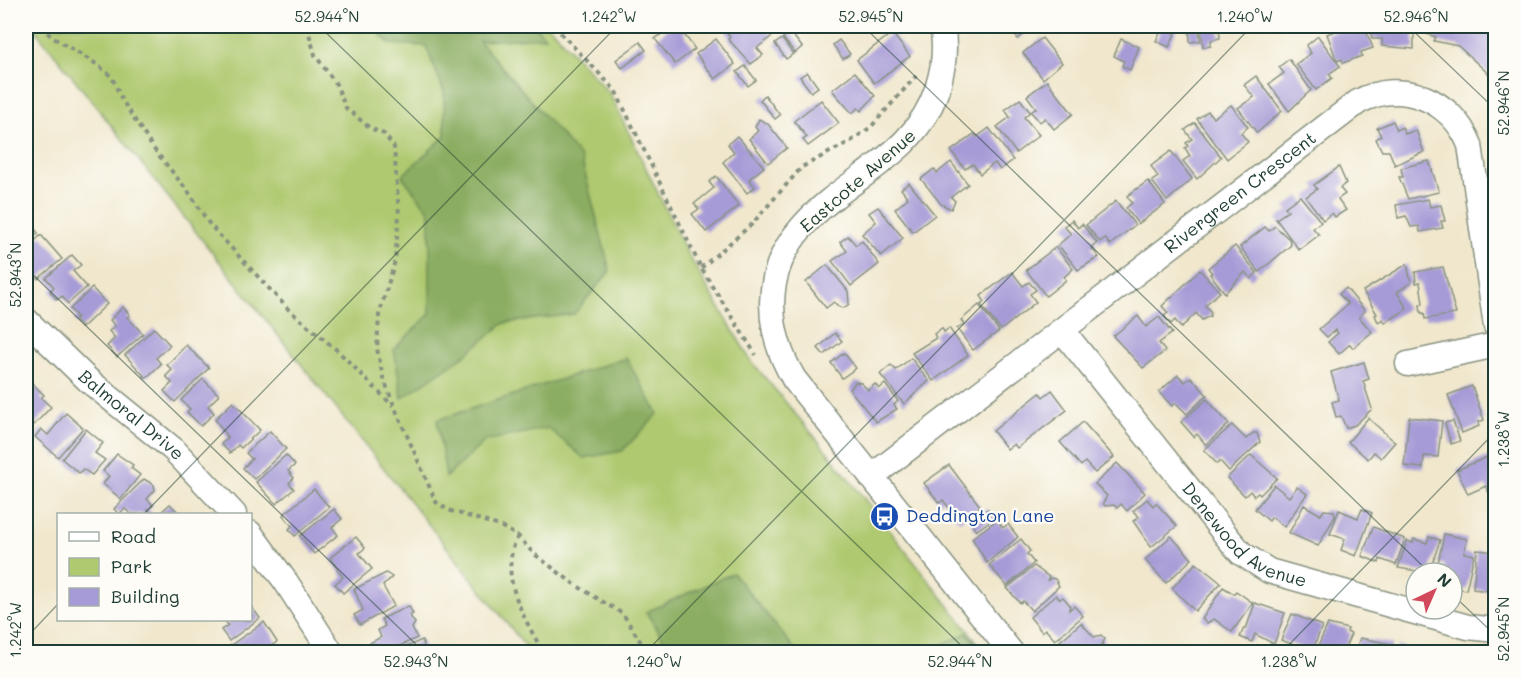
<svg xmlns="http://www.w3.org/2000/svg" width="1521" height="678" viewBox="0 0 1521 678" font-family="Mali,sans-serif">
	<rect width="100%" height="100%" fill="#fdfcf7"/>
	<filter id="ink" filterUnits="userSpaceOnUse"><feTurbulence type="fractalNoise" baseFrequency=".0167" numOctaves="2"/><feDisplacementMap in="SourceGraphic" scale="12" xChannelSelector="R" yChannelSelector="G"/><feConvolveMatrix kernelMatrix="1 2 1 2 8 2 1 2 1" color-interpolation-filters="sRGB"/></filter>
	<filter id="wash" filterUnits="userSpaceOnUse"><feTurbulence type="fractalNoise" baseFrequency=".008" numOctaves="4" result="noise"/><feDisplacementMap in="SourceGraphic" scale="24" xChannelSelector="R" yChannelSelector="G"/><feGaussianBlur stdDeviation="1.35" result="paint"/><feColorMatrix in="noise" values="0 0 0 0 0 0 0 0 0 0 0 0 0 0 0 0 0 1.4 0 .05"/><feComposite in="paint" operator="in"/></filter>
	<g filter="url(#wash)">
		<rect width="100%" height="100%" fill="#f0e7cc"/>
		<!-- green -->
		<path fill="#afc96f" stroke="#678352" stroke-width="1.5" d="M32 26H549L610 94 686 251 751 361 830 455 985 652H530Z"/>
		<!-- forest -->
		<g fill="#8bad62" stroke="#55754b" stroke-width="1.5">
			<path d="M371 26H535L545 37 479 41 581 158 610 271 574 314 504 323 465 355 402 398 394 349 430 314V212L402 176 445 136 444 92 426 46 390 44Z"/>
			<path d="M626 358 658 414 622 451 584 458 548 428 485 441 446 477 437 420Z"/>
			<path d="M733 573 797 652H671L646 612Z"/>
			<path d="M967 633 985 652H926Z"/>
		</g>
		<g id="blocks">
			<!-- building -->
			<g fill="#a79bd7">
				<path d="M672 26H683L687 30 683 33 695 49 675 64 655 39Z"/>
				<path d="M734 26H763L772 36 757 48 763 55 751 64 728 39 730 37 726 32Z"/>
				<path d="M1007 26H1034L1018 39Z"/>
				<path d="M1046 26H1060L1051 32Z"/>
				<path d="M1146 26H1179L1169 47 1156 41 1160 32Z"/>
				<path d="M1189 26H1199L1200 41 1190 42Z"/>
				<path d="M1201 26H1219L1220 38 1211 40V46L1203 47Z"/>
				<path d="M1348 26H1364L1373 48 1361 52 1362 56 1343 63 1342 59 1337 61 1327 34Z"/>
				<path d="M1370 26H1414V49L1382 46V39H1372Z"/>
				<path d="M1430 26H1496V70L1490 75 1458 46 1434 41 1436 37 1427 34Z"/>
				<path d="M790 32 802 47 795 53 783 38Z"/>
				<path d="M892 33 910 56 874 83 857 60Z"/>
				<path d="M1318 36 1340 66 1329 74 1332 78 1316 90 1296 64 1311 53 1306 46Z"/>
				<path d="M1042 38 1062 63 1043 79 1023 53Z"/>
				<path d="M716 39 735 64 715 79 696 54Z"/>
				<path d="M782 39 793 54 786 59 775 44Z"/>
				<path d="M1121 39 1139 47 1130 70 1122 66 1124 61 1114 56Z"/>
				<path d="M839 40 850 54 843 59 833 45Z"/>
				<path d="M640 42 646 50 622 68 616 60Z"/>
				<path d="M1289 59 1311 90 1289 111 1269 84 1284 73 1279 67Z"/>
				<path d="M745 66 756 80 748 86 737 72Z"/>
				<path d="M807 72 818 87 811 92 800 77Z"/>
				<path d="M855 72 875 96 861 111 858 108 852 113 832 90Z"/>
				<path d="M1256 76 1282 111 1257 133 1238 108 1254 97 1244 85Z"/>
				<path d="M1496 77V90L1489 81Z"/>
				<path d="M1047 81 1073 114 1054 129 1045 118 1040 122 1031 112 1036 108 1027 96Z"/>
				<path d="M765 95 780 115 775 119 760 100Z"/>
				<path d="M1020 99 1030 112 1024 117 1039 135 1016 153 997 127 1010 117 1005 110Z"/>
				<path d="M821 100 839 123 808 146 803 140 807 137 794 121Z"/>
				<path d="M1231 105 1248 127 1241 133 1248 142 1227 159 1197 119 1208 111 1213 118Z"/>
				<path d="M759 119 768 124 787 148 768 163 749 139 758 131 755 127Z"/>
				<path d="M1393 121 1397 130 1402 127 1405 134 1416 130 1424 152 1395 165 1389 151H1382L1376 139 1381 136 1377 128Z"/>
				<path d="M1195 123 1221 157 1197 179 1183 161 1190 156 1185 148 1188 146 1186 143 1192 139 1185 130Z"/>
				<path d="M989 128 1013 160 1000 170 995 163 980 174 973 164 965 169 951 151 974 134 977 137Z"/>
				<path d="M737 136 764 167 749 179 755 187 747 193 723 162 734 152 728 144Z"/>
				<path d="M1171 151 1192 179 1167 201 1152 181 1158 177 1151 166Z"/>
				<path d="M1429 161 1439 192 1408 199 1399 177H1403L1401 168Z"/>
				<path d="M951 162 968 184 951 197 955 201 951 209 941 204 921 179 934 169 937 173Z"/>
				<path d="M1339 167 1346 183 1340 188 1345 194 1338 199 1346 210 1335 217 1332 213 1323 220 1306 197 1317 189 1314 185Z"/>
				<path d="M716 176 739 206 706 232 692 214 699 209 694 204 714 188 709 182Z"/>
				<path d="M1148 181 1165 204 1138 224 1126 208 1132 203 1127 196Z"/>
				<path d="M909 183 935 215 913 232 895 209 908 198 901 189Z"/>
				<path d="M1300 196 1321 222 1313 228 1319 235 1299 250 1276 219 1288 211 1285 207Z"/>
				<path d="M1428 199 1430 207 1441 205 1445 221H1441L1443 228 1420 232 1419 226 1411 227 1406 216 1398 218 1396 205Z"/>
				<path d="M1116 201 1135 225 1110 245 1105 238 1100 242 1086 225Z"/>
				<path d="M26 206 32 215 27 219 38 233 26 243Z"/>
				<path d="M878 207 903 238 881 256 862 234 876 222 869 213Z"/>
				<path d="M1072 220 1078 228 1082 224 1097 243 1091 248 1099 257 1078 270 1058 245 1071 234 1064 226Z"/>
				<path d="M1275 226 1289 239 1291 245 1259 272 1240 247 1265 227 1269 231Z"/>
				<path d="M41 235 62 259 38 279 26 265V249Z"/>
				<path d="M848 236 856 245 862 241 879 264 851 286 832 261 847 251 840 242Z"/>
				<path d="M1235 246 1257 273 1251 279 1245 272 1225 293 1210 274 1212 273 1208 268Z"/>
				<path d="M1056 247 1073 269 1064 277 1066 280 1046 296 1026 270Z"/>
				<path d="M72 255 81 265 73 271 87 287 68 304 62 296 57 300 50 291 54 287 46 278Z"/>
				<path d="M1407 264 1411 283 1397 292 1407 309 1385 323 1383 319 1378 322 1375 315 1377 314 1363 291Z"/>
				<path d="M827 265 848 291 849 304 844 308 839 307 834 302 826 308 806 282Z"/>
				<path d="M1443 267 1456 314 1425 319 1424 313H1421L1420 305 1423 304 1420 282 1416 283 1415 272Z"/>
				<path d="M1200 270 1220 292 1205 305 1211 312 1210 316 1202 320 1196 313 1181 328 1175 320 1171 324 1164 316 1168 313 1162 306Z"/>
				<path d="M1012 272 1023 286 1029 282 1036 290 1030 294 1036 302 1001 330 981 305 985 302 981 296Z"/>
				<path d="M92 288 107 304 82 328 74 320 77 317 70 309Z"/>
				<path d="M1346 288 1365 311 1359 317 1372 332 1353 348 1350 344 1339 354 1328 342 1338 333 1335 330 1327 337 1319 329 1348 304 1339 294Z"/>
				<path d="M979 305 999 331 973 350 957 329 964 324 961 320Z"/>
				<path d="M123 307 130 315 127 317 143 334 117 357 107 346 115 338 109 331 115 326 110 320Z"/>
				<path d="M1138 316 1146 327 1159 317 1172 333 1159 343 1165 351 1143 368 1113 336Z"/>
				<path d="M154 328 170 345 156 358 161 364 146 378 125 355Z"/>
				<path d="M942 328 944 332 949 328 968 355 933 381 912 353 936 338 934 334Z"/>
				<path d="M835 333 842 341 824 355 818 348Z"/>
				<path d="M186 345 209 368 175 402 164 391 172 383 166 376 172 370 167 365Z"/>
				<path d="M844 353 856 368 842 378 831 363Z"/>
				<path d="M911 358 929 381 904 404 880 374 891 365 896 370Z"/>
				<path d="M1364 362 1369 379 1363 381 1372 409 1355 425 1346 428 1341 416 1336 417 1332 402 1339 400 1331 372Z"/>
				<path d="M1178 375 1185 382 1191 377 1207 395 1187 414 1176 403 1172 406 1159 392Z"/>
				<path d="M203 379 219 395 208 406 214 413 201 426 187 412 190 409 181 400Z"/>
				<path d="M29 380 44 395 41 398 51 407 34 425 26 418V384Z"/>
				<path d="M855 382 861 383 868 390 875 384 879 389 885 384 898 401 894 405 897 409 876 422 850 390Z"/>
				<path d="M1472 386 1484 420 1478 422 1479 426 1462 433 1448 395Z"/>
				<path d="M1052 390 1067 410 1017 448 1014 444 1007 449 993 431 1040 393 1043 397Z"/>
				<path d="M1207 399 1229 424 1206 445 1197 434 1194 437 1181 422Z"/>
				<path d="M233 402 260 430 241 448 238 445 230 453 221 444 228 438 215 419Z"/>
				<path d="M66 413 83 428 58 457 35 437 41 429 48 435Z"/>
				<path d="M1409 417 1442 421 1438 457 1424 456 1423 468 1404 466Z"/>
				<path d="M1368 418 1395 442 1381 458 1374 452 1368 459 1348 442Z"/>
				<path d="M1453 421 1460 441 1451 444 1445 423Z"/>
				<path d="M1083 422 1114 457 1095 473 1085 462 1081 466 1060 442Z"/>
				<path d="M1232 425 1246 439 1253 433H1257L1260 442 1229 471 1220 461 1217 464 1204 450Z"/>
				<path d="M86 429 103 443 95 453 105 460 92 475 83 469 79 473 62 459Z"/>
				<path d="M270 431 286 449 254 479 243 468 252 459 246 453Z"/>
				<path d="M117 454 133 465 131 468 140 475 121 499 103 484 109 476 103 471Z"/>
				<path d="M286 455 295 465 288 471 294 478 289 483 294 489 276 504 256 482Z"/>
				<path d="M1251 455 1277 478 1260 495 1258 493 1254 496 1250 491 1245 496 1227 478Z"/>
				<path d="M1492 455 1496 462V489L1489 493 1486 486 1468 494 1457 470Z"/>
				<path d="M1117 463 1145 493 1127 511 1121 504 1117 508 1114 505 1105 506 1103 503 1107 496 1095 484Z"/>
				<path d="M949 465 980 506 959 521 943 500 939 503 924 483Z"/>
				<path d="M144 479 154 485 155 490 147 499 153 505 148 510 153 514H131L125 509 119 514 114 509Z"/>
				<path d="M1274 485 1289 497 1297 487 1307 494 1284 527 1272 517 1269 521 1255 509Z"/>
				<path d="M314 489 329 507 295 536 289 529 292 526 283 515Z"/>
				<path d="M1147 499 1153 506 1156 503 1177 526 1151 547 1133 521 1139 517 1133 511Z"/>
				<path d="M170 504 180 514H159Z"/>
				<path d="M1304 505 1321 515 1324 510 1334 511 1335 516 1318 546 1289 533Z"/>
				<path d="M334 509 342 519 332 527 338 535 314 554 300 536Z"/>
				<path d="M988 509 994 518 976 531 970 522Z"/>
				<path d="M1362 509 1372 513 1356 556 1341 550 1345 539 1330 534 1339 510 1358 518Z"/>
				<path d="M997 520 1003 528 1008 524 1018 537 987 563 972 538Z"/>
				<path d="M1373 527 1405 539 1396 565 1380 559 1379 563 1362 556Z"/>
				<path d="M1444 534 1467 539 1464 553 1474 555 1466 590 1452 587V573H1443L1445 565 1438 563Z"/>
				<path d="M1171 536 1192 559 1166 583 1145 560Z"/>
				<path d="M356 537 365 548 359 553 372 569 343 593 335 584 343 577 330 558Z"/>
				<path d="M1429 537 1440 540 1429 573 1398 568 1407 541 1413 543 1414 539 1427 543Z"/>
				<path d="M1021 539 1030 551 1027 554 1034 563 1007 586 989 565Z"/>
				<path d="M1477 550 1496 552V592L1473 589Z"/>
				<path d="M1196 563 1221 583 1195 611 1172 588Z"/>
				<path d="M1034 566 1049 577 1047 581 1051 578 1055 579 1059 586 1032 611 1023 601 1020 603 1007 588Z"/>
				<path d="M386 573 392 577 383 586 394 606 360 625 354 615 363 610 354 589Z"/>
				<path d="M1223 587 1234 594 1236 591 1253 603 1232 632 1214 619 1207 623 1202 619Z"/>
				<path d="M1056 595 1060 599 1063 597 1070 605 1069 610 1074 606 1083 616 1055 640 1045 629 1042 632 1030 617Z"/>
				<path d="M1255 603 1285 613 1274 644 1255 634 1252 642 1240 637 1244 628 1246 629Z"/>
				<path d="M250 605 260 618 229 641 221 630 228 625 224 620H250Z"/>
				<path d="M409 606 413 614 410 616 415 623 412 628 417 638 387 652H375L370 643 381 637 378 630 385 626 381 619Z"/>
				<path d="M1292 614 1322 626 1312 652 1281 640Z"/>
				<path d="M264 622 277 642 265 650 267 652H236L231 645Z"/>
				<path d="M1081 623 1094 637 1101 635 1105 639 1099 650 1095 652H1058L1053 647Z"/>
				<path d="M1328 624 1348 629 1347 632 1351 634 1343 652 1316 651Z"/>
				<path d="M1360 638 1392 644 1390 652H1355Z"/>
				<path d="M422 640 426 652H395Z"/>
				<path d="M1398 646 1420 652H1396Z"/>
			</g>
		</g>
	</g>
	<g filter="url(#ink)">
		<use href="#blocks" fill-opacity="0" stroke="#889280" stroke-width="1.5"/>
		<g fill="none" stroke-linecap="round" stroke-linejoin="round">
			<defs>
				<g id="street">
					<path d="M942 26C946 47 944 68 937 89 915 158 846 176 802 227 762 272 765 330 794 379L1011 652"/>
					<path id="s1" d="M26 320 88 380 174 450 234 514"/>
					<path id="s2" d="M1062 330 1229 539 1241 553 1269 571 1468 627 1496 630"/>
					<path d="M1408 364 1496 345"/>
					<path id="s3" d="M871 477 1358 102C1402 78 1452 100 1470 145L1496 326"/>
					<path d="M250 533 286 582 331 652"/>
				</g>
			</defs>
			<!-- street casing -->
			<use href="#street" stroke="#889280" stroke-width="27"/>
			<!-- path -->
			<g stroke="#889280" stroke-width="4" stroke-dasharray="4.5 4.5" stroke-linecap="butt">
				<path d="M41 26 52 37 98 65 112 77 122 100 153 148 191 195 210 225 289 310 338 351 393 406"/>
				<path d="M307 26 315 55 336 84 346 108 370 128 384 134 394 147 399 215 395 261 379 315 377 349 383 377 395 408 436 502 448 510 500 526 518 536 533 553 574 584 623 614 647 652"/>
				<path d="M554 26 615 90 701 268 756 355"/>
				<path d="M701 268 751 225 802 167 851 141 871 127 916 76"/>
				<path d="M518 536C497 576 524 617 543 652"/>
			</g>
			<!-- street -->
			<use href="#street" stroke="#fff" stroke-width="24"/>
		</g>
	</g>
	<!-- ticks -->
	<path fill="none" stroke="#1f3d34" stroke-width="1.5" stroke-opacity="0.45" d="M319 26 968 652M863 26 1430 573M1408 26 1496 110M26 268 424 652M144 514 617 26M1452 594 1496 636M26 638 58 604M646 652 1252 26M1282 652 1496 431"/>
	<!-- icons -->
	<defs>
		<symbol id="bus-disc" viewBox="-11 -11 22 22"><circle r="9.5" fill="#1a4fb4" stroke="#fdfcf7"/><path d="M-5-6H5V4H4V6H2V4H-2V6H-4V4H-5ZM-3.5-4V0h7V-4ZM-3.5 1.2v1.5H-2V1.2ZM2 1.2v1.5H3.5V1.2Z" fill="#fff"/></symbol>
	</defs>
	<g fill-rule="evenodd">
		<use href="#bus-disc" x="868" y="500" width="33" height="33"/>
	</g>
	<g text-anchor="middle" stroke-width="4.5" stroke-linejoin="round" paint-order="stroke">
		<!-- street labels -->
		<g font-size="18" fill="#1f3d34" stroke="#fdfcf7">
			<text transform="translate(858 181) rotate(-41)" y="6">Eastcote Avenue</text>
			<text dy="6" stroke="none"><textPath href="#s3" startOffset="466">Rivergreen Crescent</textPath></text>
			<text dy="6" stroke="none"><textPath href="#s1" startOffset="142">Balmoral Drive</textPath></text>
			<text dy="6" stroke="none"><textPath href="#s2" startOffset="278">Denewood Avenue</textPath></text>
		</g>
		<!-- transit labels -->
		<g font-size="18" fill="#164399" stroke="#fdfcf7" text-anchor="start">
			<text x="906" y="522">Deddington Lane</text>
		</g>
	</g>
	<!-- margin -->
	<rect width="1521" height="678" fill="none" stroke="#fdfcf7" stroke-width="66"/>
	<!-- legend -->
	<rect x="57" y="513" width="195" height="108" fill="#fdfcf7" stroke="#a4b0a9" stroke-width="1.5"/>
	<rect x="69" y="532" width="30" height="9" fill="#ffffff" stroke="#a4b0a9" stroke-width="1.5"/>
	<text x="111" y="543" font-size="18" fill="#1f3d34">Road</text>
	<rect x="69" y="558" width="30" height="18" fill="#afc96f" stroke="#a4b0a9" stroke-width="1.5"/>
	<text x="111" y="573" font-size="18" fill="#1f3d34">Park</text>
	<rect x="69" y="588" width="30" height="18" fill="#a79bd7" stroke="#a4b0a9" stroke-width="1.5"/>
	<text x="111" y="603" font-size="18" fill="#1f3d34">Building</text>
	<!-- north arrow -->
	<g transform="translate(1434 591) rotate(44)"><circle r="28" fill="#fdfcf7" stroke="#a4b0a9" stroke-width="1.5"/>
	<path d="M0-4.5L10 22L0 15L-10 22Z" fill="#d1495b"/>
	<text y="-9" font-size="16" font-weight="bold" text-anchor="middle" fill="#1f3d34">N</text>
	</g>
	<rect x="33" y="33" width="1455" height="612" fill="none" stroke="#1f3d34" stroke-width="2"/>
	<g font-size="15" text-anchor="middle" fill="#1f3d34">
		<text x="327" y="22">52.944°N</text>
		<text x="609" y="22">1.242°W</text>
		<text x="871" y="22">52.945°N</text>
		<text x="1245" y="22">1.240°W</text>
		<text x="1416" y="22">52.946°N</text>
		<text transform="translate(1504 103) rotate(-90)" y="5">52.946°N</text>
		<text transform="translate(16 275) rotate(-90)" y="5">52.943°N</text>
		<text transform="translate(1504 439) rotate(-90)" y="5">1.238°W</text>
		<text transform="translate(1504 629) rotate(-90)" y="5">52.945°N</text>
		<text transform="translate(16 630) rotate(-90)" y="5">1.242°W</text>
		<text x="416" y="667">52.943°N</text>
		<text x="654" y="667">1.240°W</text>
		<text x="960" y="667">52.944°N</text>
		<text x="1289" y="667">1.238°W</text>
	</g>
</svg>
